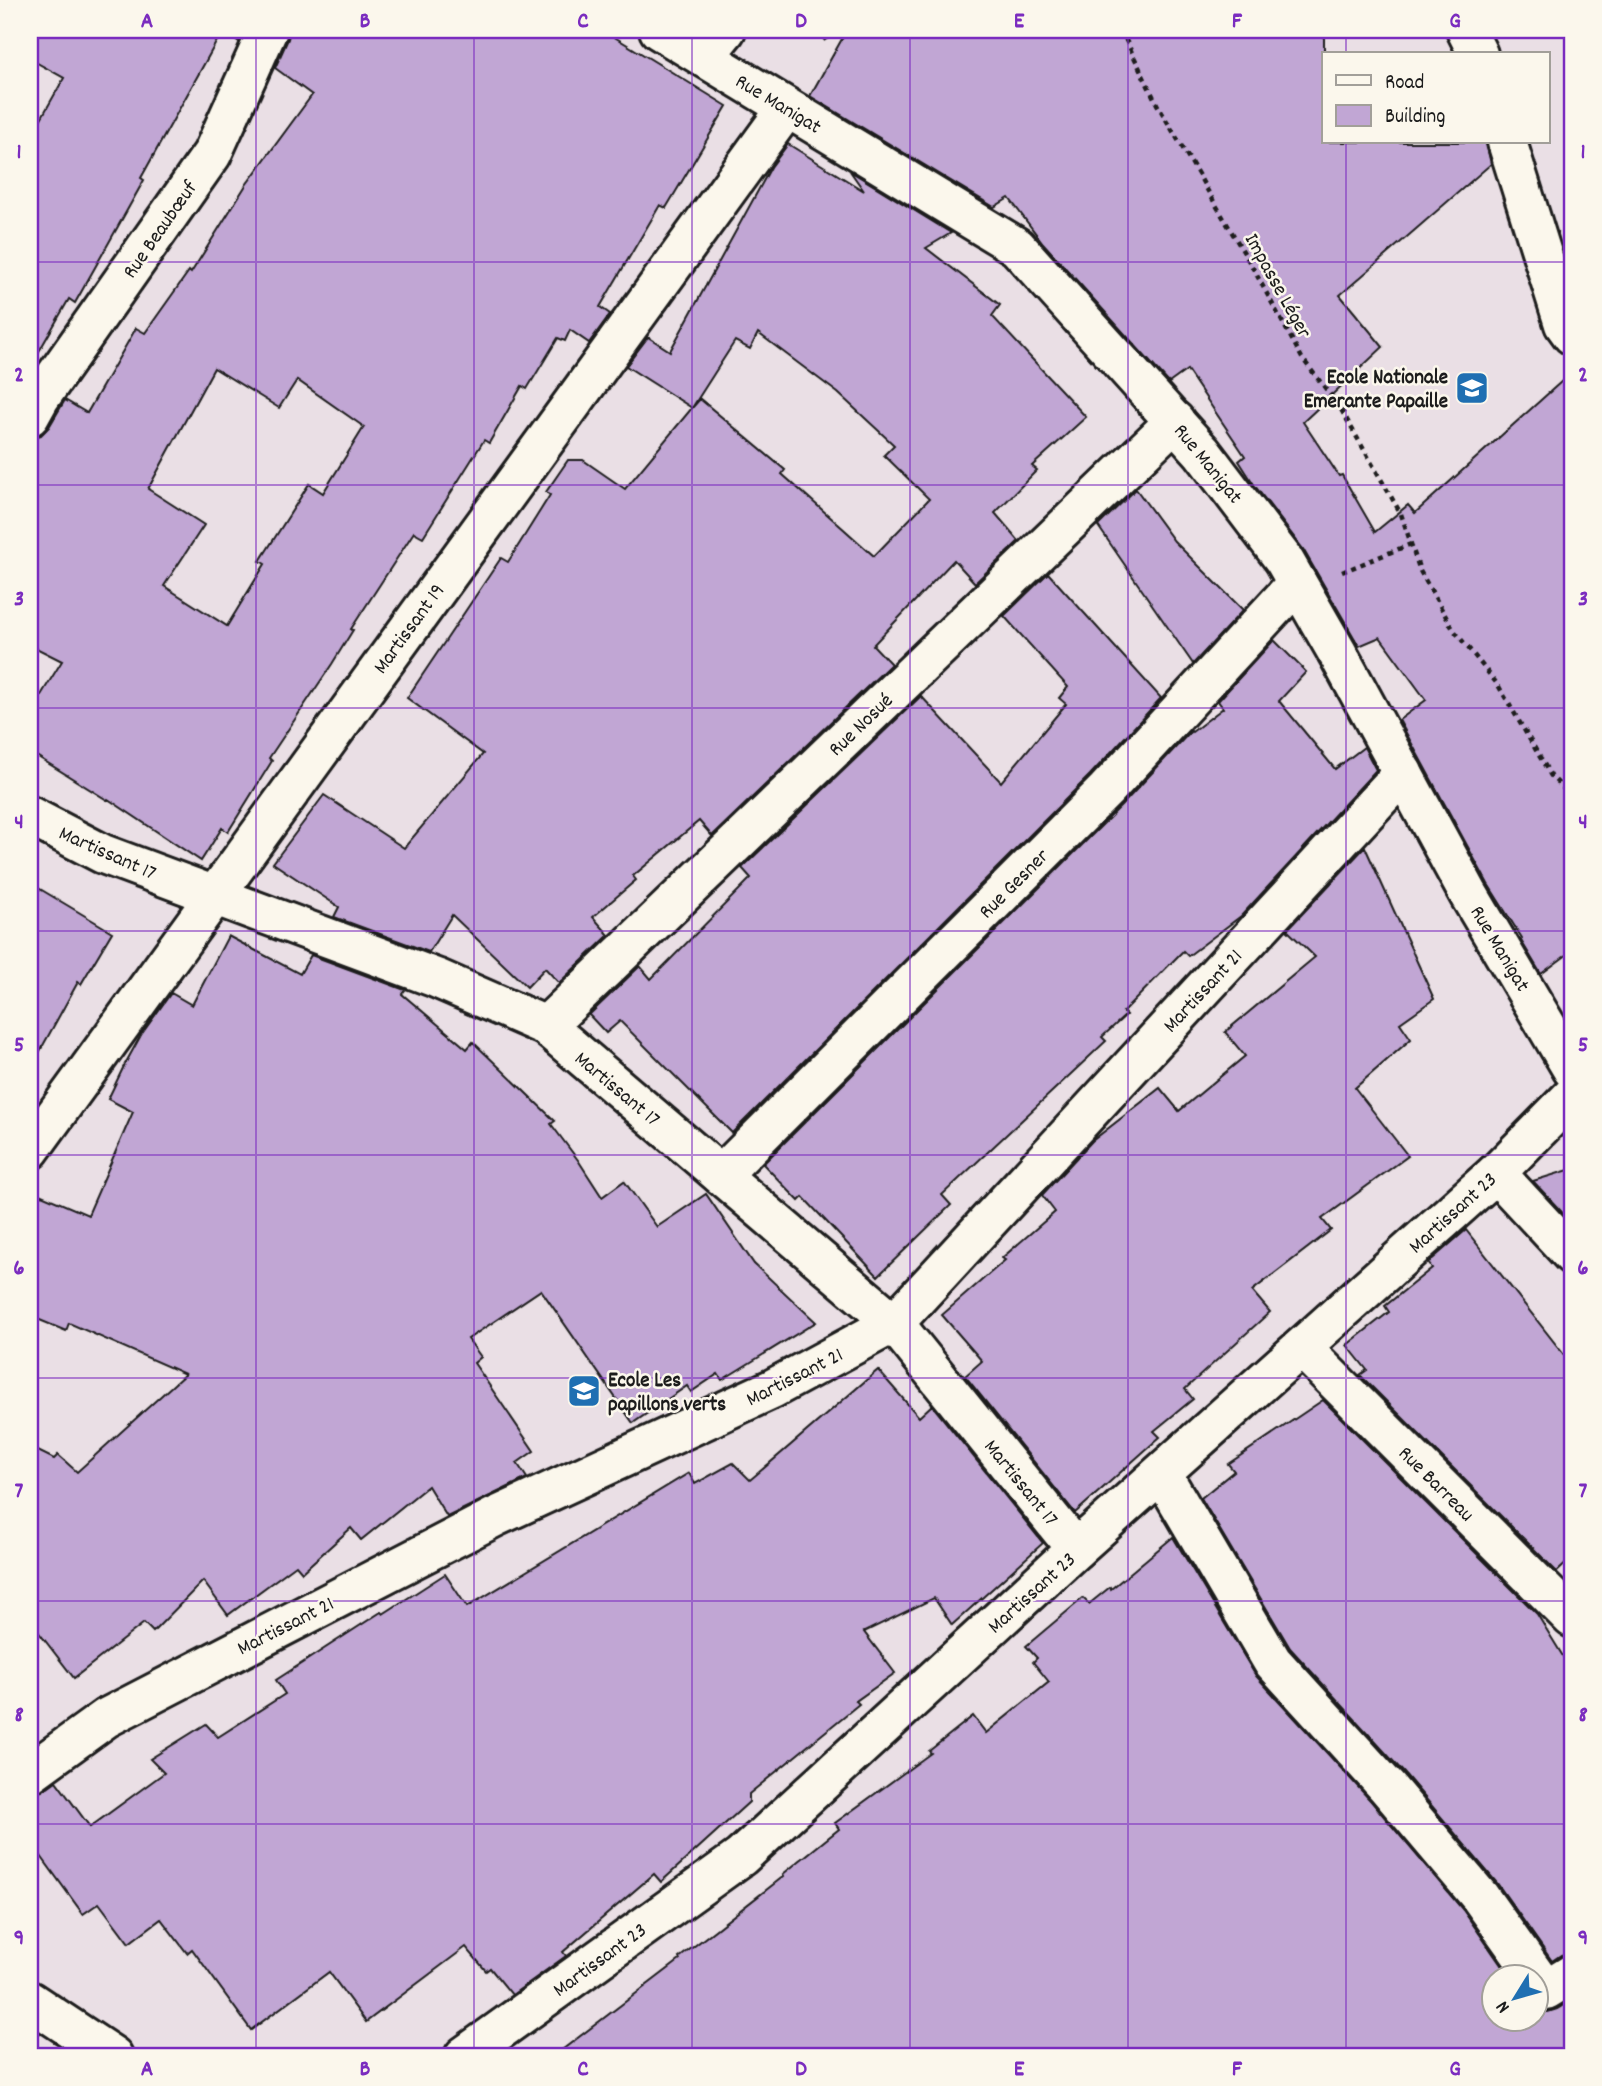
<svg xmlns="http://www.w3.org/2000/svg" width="1602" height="2086" viewBox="0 0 1602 2086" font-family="Dekko,sans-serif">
	<rect width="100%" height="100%" fill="#eadfe5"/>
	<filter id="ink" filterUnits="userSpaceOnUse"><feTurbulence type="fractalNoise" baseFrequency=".0143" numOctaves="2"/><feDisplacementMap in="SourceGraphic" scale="14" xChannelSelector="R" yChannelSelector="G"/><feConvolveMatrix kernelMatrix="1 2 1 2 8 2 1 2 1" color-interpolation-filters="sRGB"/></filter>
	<g filter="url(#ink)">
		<!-- building -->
		<g fill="#c1a6d4" stroke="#1c1c1c" stroke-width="2" fill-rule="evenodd">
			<path d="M30 30H244L239 42 223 30 141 178 144 180 75 303 69 299 30 367V138L64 78 30 59Z"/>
			<path d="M290 30H603L727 106 666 208 660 205 600 307 610 314 589 343 570 330 565 341 558 338 527 389 522 386 489 443 484 440 423 537 414 532 351 629 353 630 332 664 269 758 272 761 228 832 222 828 201 861 108 799 107 800 30 752V713L62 661 30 645V438L41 435 49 427 65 400 87 413 136 328 145 333 189 271 191 273 246 185 312 95 275 68 288 39ZM214 368 279 408 297 380 364 427 323 493 309 484 260 561 265 564 227 626 164 586 204 525 148 489Z"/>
			<path d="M847 30H1324V142H1486L1491 164 1340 295 1383 347 1303 422 1339 476 1342 475 1375 532 1408 505 1415 513 1572 372V951L1541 974 1520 939 1522 938 1488 884 1399 720 1426 700 1380 637 1359 646 1303 549 1255 486 1239 461 1245 456 1187 370 1169 383 1043 243 1009 198 994 207 810 96Z"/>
			<path d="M788 144 864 191 850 171 951 233 926 248 1000 305 992 316 1086 417 1032 466 1037 470 995 513 1019 541 975 583 954 560 873 645 891 664 712 836 699 821 633 876 636 880 593 917 609 935 559 983 545 968 527 987 452 915 429 952 334 917 339 907 273 863 324 795 404 848 483 754 407 698 501 558 508 562 550 495 546 492 568 460H583L625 489 692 408 626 366 648 337 670 351 771 167ZM758 333 838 393 894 445 884 455 929 499 874 556 782 474 785 470 700 399 692 408 735 341 750 349Z"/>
			<path d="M1136 489 1174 541 1243 610 1193 664 1098 526Z"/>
			<path d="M1048 573 1161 698 1090 775 732 1133 620 1021 606 1033 589 1015 640 966 651 979 751 878 742 868 921 696 1001 782 1066 704 1059 698 1068 687 1004 616Z"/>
			<path d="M1274 640 1306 672 1279 701 1335 769 1364 747 1376 770 1241 916 1188 956 1183 951 1123 1012 1126 1015 1102 1037 1106 1041 942 1195 951 1205 878 1276 803 1197 799 1201 763 1164 1122 805 1191 731 1192 732 1223 708 1218 701Z"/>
			<path d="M1365 847 1434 999 1400 1023 1411 1039 1355 1088 1408 1156 1322 1219 1331 1230 1252 1291 1270 1312 1185 1389 1193 1399 1154 1431 1160 1437 1075 1513 965 1376 982 1361 942 1315 1005 1260 1002 1258 1055 1212 1042 1195 1092 1141 1160 1088 1179 1111 1245 1056 1225 1032 1315 957 1287 930Z"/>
			<path d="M30 883 112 932 81 984 78 982 30 1069Z"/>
			<path d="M228 936 300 974 311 955 405 990 402 994 467 1049 473 1042 555 1121 551 1124 578 1160 602 1197 624 1181 657 1227 706 1194 754 1264 816 1322 722 1380 718 1374 691 1392 687 1386 633 1423 541 1290 468 1339 481 1357 474 1363 534 1451 517 1463 527 1478 447 1517 428 1486 361 1540 351 1528 302 1572 296 1565 228 1615 203 1581 153 1632 144 1623 74 1678 30 1621V1447L54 1459 58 1455 77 1472 185 1374 69 1323 66 1331 30 1316V1190L88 1215 133 1112 108 1099 124 1066 141 1035 171 993 192 1005Z"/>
			<path d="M1572 1169V1223L1533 1181Z"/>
			<path d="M1466 1230 1572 1365V1558L1557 1572 1360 1375 1367 1370 1347 1345 1389 1312 1385 1306 1432 1268 1428 1263Z"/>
			<path d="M878 1370 919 1417 932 1405 1043 1543 952 1625 934 1598 864 1632 895 1673 856 1701 859 1704 749 1794V1802L661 1882 654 1874 563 1952 566 1956 512 1995 490 1968 486 1971 466 1947 366 2022 329 1972 251 2030 192 1949 187 1953 161 1919 129 1943 99 1903 83 1914 30 1841V1794L42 1791 56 1781 90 1827 164 1773 150 1759 206 1724 218 1737 285 1694 276 1680 381 1612 383 1614 445 1574 467 1607 689 1473 695 1484 733 1463 750 1480Z"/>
			<path d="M1323 1400 1537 1614 1572 1671V1952L1561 1955 1552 1961 1497 1883 1404 1773 1290 1648 1201 1498 1234 1471 1228 1464Z"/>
			<path d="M1173 1537 1256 1676 1371 1801 1463 1910 1510 1978H1494V2020H1536V2009L1548 2012 1557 2009 1572 2000V2056H554L680 1960 679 1958 784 1876 783 1874 839 1829 835 1823 931 1753 929 1751 973 1716 986 1733 1049 1682 1033 1662 1037 1658 1026 1646 1083 1598 1089 1604 1110 1587 1111 1589Z"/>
		</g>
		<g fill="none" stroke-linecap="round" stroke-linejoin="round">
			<defs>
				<g id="minor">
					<path d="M659 30 1017 247 1202 452 1284 560 1338 654 1469 895 1572 1069"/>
					<path d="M1466 30 1478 54"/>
					<path d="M704 57 726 30"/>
					<path d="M1507 142 1564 324 1572 335"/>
					<path d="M30 416 40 398 212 154 268 30"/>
					<path d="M30 816 103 854 436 978 546 1026 894 1323 1076 1549"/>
					<path d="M546 1026 1175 421"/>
					<path d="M30 1150 787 108"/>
					<path d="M1496 1173 1572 1255"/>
					<path d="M721 1175 1106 790 1297 583"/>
					<path d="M1302 1348 1572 1618"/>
					<path d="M1162 1474 1272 1661 1387 1787 1480 1897 1546 1990 1572 1974"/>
					<path d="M30 1773 106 1718 495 1517 772 1389 894 1323 1403 773"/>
					<path d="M464 2056 741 1857 1076 1549 1496 1173 1572 1096"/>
				</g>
				<path id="primary" d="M30 2001 113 2056"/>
			</defs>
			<!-- minor casing -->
			<use href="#minor" stroke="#1c1c1c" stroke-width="44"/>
			<!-- primary casing -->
			<use href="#primary" stroke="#1c1c1c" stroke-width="44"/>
			<!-- path -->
			<g stroke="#1c1c1c" stroke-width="4.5" stroke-dasharray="5 5" stroke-linecap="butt">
				<path d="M1121 30 1157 104 1254 270 1302 358 1339 406 1401 514 1420 571 1453 629 1498 685 1551 776 1572 797"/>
				<path d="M823 40 837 30"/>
				<path d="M1342 572 1411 544"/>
			</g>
			<!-- minor -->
			<use href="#minor" stroke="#fbf7ec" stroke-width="38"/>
			<!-- primary -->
			<use href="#primary" stroke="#fbf7ec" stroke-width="38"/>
		</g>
	</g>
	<!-- grid -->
	<path fill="none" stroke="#7b2cbf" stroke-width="2" stroke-opacity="0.55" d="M256 30V2056M474 30V2056M692 30V2056M910 30V2056M1128 30V2056M1346 30V54M1346 142V2056M30 262H1572M30 485H1572M30 708H1572M30 931H1572M30 1155H1572M30 1378H1572M30 1601H1572M30 1824H1572"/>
	<!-- icons -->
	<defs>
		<symbol id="school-square" viewBox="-11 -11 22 22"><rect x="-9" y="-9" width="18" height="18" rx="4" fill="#1f6fb2" stroke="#fbf7ec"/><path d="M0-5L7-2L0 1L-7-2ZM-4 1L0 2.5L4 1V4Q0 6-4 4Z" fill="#fff"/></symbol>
	</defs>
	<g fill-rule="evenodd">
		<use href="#school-square" x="1453" y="369" width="38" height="38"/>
		<use href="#school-square" x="565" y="1372" width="38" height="38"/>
	</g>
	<g text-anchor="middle" stroke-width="5" stroke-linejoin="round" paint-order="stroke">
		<!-- street labels -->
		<g font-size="21" fill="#1c1c1c" stroke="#fbf7ec">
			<text transform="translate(779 103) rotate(31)" y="7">Rue Manigat</text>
			<text transform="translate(159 229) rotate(-55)" y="7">Rue Beaubœuf</text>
			<text transform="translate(1279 285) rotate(61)" y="7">Impasse Léger</text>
			<text transform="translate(1209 463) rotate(51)" y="7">Rue Manigat</text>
			<text transform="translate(408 628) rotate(-54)" y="7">Martissant 19</text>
			<text transform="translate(860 724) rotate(-44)" y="7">Rue Nosué</text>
			<text transform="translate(108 852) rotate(24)" y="7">Martissant 17</text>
			<text transform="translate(1013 883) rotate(-45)" y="7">Rue Gesner</text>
			<text transform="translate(1501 948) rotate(59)" y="7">Rue Manigat</text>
			<text transform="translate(1202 990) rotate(-47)" y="7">Martissant 21</text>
			<text transform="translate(618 1088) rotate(40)" y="7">Martissant 17</text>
			<text transform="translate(1452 1212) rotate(-42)" y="7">Martissant 23</text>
			<text transform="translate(794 1376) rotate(-27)" y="7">Martissant 21</text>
			<text transform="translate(1022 1482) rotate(51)" y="7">Martissant 17</text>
			<text transform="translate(1437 1483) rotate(45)" y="7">Rue Barreau</text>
			<text transform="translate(1031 1592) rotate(-42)" y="7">Martissant 23</text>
			<text transform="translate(285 1625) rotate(-27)" y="7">Martissant 21</text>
			<text transform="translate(599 1959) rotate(-36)" y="7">Martissant 23</text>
		</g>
		<!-- poi labels -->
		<g font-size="21" font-weight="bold" fill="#1c1c1c" stroke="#fbf7ec" text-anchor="end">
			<text x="1448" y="383">Ecole Nationale<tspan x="1448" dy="24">Emerante Papaille</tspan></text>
			<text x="608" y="1386" text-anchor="start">Ecole Les<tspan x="608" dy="24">papillons verts</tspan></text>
		</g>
	</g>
	<!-- margin -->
	<rect width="1602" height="2086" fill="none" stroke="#fbf7ec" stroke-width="77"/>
	<!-- legend -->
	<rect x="1322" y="52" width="228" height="91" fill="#fbf7ec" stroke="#a29f99" stroke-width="2"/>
	<rect x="1336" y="75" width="35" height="10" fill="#fbf7ec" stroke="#a29f99" stroke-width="2"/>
	<text x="1385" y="88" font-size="21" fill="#1c1c1c">Road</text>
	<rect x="1336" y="105" width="35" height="21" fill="#c1a6d4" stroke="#a29f99" stroke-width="2"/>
	<text x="1385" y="122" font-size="21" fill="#1c1c1c">Building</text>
	<!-- north arrow -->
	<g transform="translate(1515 1998) rotate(233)"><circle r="33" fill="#fbf7ec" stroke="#a29f99" stroke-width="2"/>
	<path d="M0-5L12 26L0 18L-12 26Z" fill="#1f6fb2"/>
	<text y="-10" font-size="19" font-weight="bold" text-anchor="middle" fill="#1c1c1c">N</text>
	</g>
	<rect x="38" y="38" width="1526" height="2010" fill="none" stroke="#7b2cbf" stroke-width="2.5"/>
	<g font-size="23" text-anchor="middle" font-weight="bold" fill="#7b2cbf">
		<text x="147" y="27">A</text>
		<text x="365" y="27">B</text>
		<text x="583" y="27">C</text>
		<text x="801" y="27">D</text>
		<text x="1019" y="27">E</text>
		<text x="1237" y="27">F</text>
		<text x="1455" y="27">G</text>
		<text x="19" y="158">1</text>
		<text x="1583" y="158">1</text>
		<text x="19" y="381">2</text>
		<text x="1583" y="381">2</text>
		<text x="19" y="605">3</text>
		<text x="1583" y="605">3</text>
		<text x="19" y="828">4</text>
		<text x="1583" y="828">4</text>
		<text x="19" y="1051">5</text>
		<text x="1583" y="1051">5</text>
		<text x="19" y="1274">6</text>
		<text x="1583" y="1274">6</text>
		<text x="19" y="1497">7</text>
		<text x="1583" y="1497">7</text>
		<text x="19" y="1721">8</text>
		<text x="1583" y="1721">8</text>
		<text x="19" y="1944">9</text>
		<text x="1583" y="1944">9</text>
		<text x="147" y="2075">A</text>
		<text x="365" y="2075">B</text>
		<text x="583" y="2075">C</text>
		<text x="801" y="2075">D</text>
		<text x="1019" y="2075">E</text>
		<text x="1237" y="2075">F</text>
		<text x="1455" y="2075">G</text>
	</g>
</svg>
